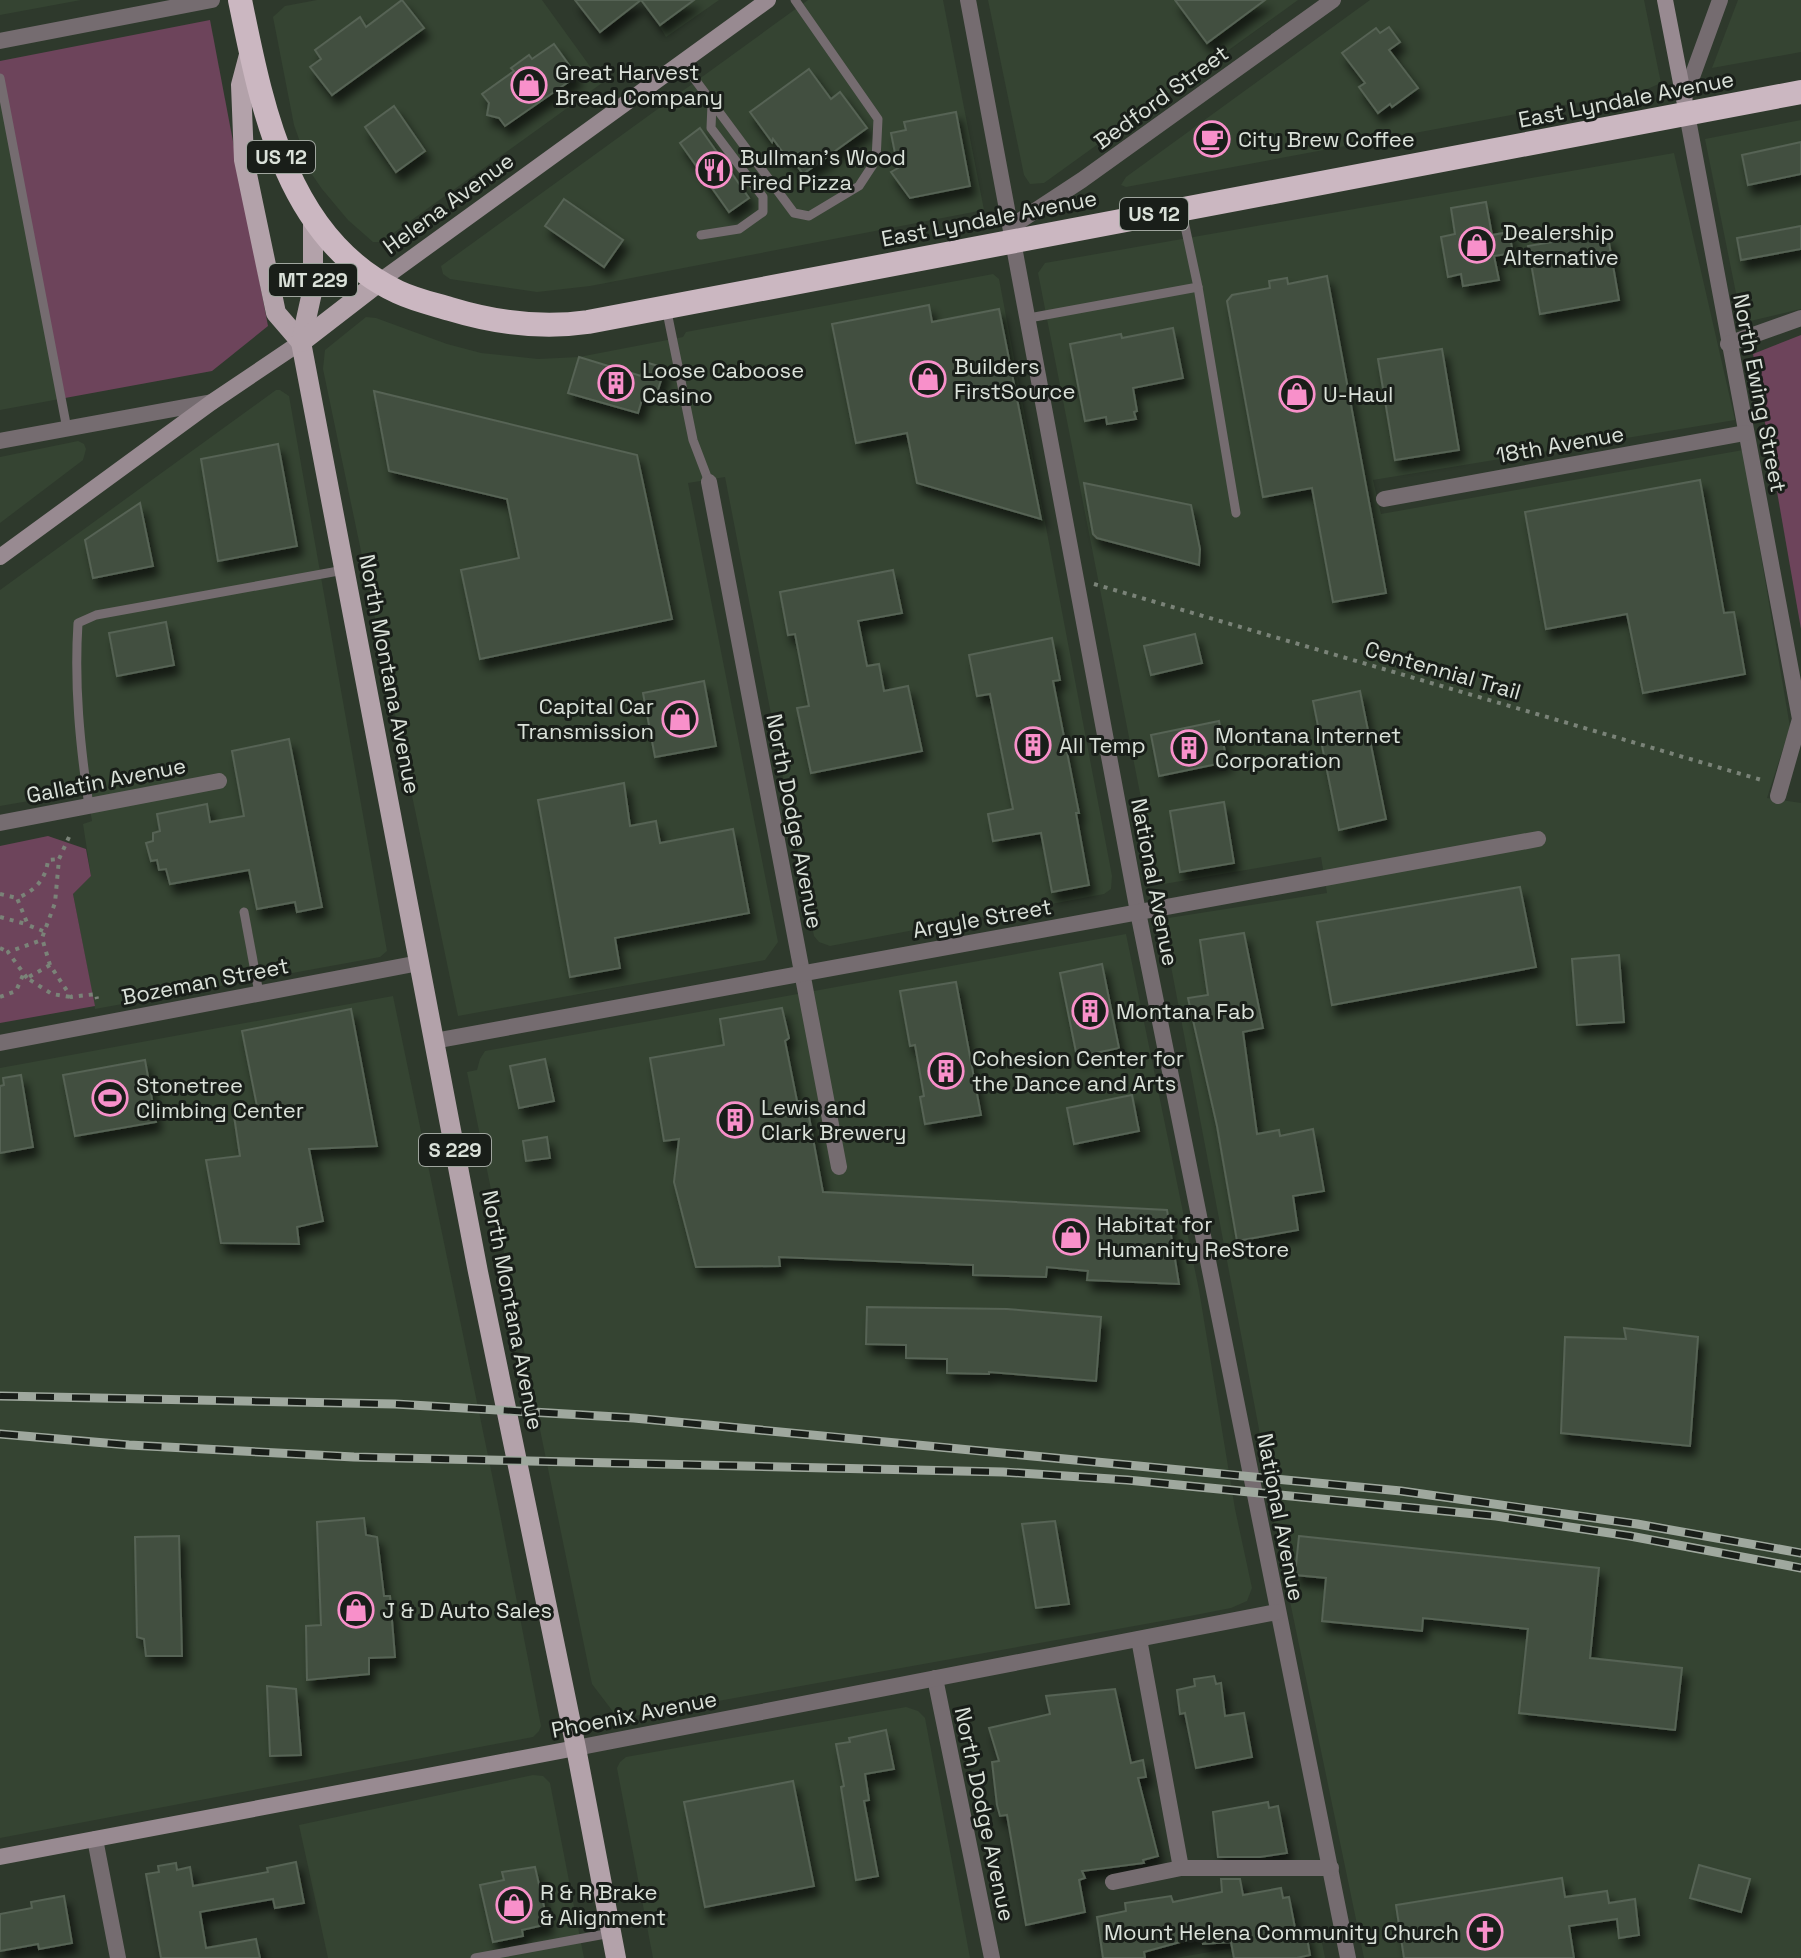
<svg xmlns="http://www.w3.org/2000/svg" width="1801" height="1958" viewBox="0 0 1801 1958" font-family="'Space Grotesk',sans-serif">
	<defs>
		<filter id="shadow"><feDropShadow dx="5" dy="9" stdDeviation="4" flood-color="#0009"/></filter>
	</defs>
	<rect width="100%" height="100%" fill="#2e392c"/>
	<!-- built -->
	<g fill="#354432">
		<path d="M0 0H81L0 15Z"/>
		<path d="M317 0H542L602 83 381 242H373L348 220 322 189 311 173 294 125 273 17 285 6Z"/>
		<path d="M644 0H719L666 37Z"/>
		<path d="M808 0H943L984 210 590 286 537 292 450 279 443 274 441 266Z"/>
		<path d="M988 0H1298L1044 183 1030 184 1024 175Z"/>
		<path d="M1370 0H1644L1661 83 1645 90 1126 187 1121 185 1126 177Z"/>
		<path d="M1738 0H1801V52L1712 68Z"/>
		<path d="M0 75 65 398 0 410Z"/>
		<path d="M1801 120V309L1742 323 1705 139Z"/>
		<path d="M1674 153 1735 420 1373 480 1381 514 1743 450 1790 727 1767 798 1801 803V1958H1364L1270 1505 1259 1429 1162 919 1327 893 1321 857 1158 885 1038 273 1045 263Z"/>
		<path d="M993 274 999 279 1112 876 1111 889 1104 894 830 946 819 942 814 936 725 477 688 483 778 942 765 960 458 1016 323 369 325 350 366 317 376 318 447 344 481 353 538 359 579 357 683 337 686 332Z"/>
		<path d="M276 390H280L289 396 387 951 380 957 95 1009 73 894 91 876 83 824 92 821 87 791 0 806V590Z"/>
		<path d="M78 441 84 444 86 449 83 460 0 523V457Z"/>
		<path d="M1126 934 1199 1290 1235 1509 1252 1588 1247 1601 1231 1608 1190 1616 629 1717 614 1713 592 1684 467 1072 477 1070 480 1059 485 1051Z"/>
		<path d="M393 996 498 1504 541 1726 539 1731 533 1737 0 1838V1068Z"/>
		<path d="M906 1707 918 1711 925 1718 970 1958H653L617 1768 620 1762 626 1757Z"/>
		<path d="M533 1775 543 1776 550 1783 584 1958H328L299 1825Z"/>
		<path d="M1320 1933 1325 1958H1175Z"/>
	</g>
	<!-- green -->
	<g fill="#6d445b">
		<path d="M210 20 268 326 212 371 65 398 0 75V61Z"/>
		<path d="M1801 335V629L1753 354Z"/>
		<path d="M48 836 86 849 91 876 73 894 95 1006 0 1023V846Z"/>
	</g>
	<!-- building -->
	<g fill="#434f41" stroke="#566354" stroke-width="2" filter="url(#shadow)">
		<path d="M402 0 424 28 332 95 310 67 321 59 315 50 360 17 366 27Z"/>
		<path d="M575 0H694L660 25 641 0 600 32Z"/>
		<path d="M1175 0H1265L1207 43Z"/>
		<path d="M1389 27 1400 42 1389 50 1418 88 1392 107 1390 104 1378 113 1359 87 1365 83 1342 53 1376 28 1380 33Z"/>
		<path d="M554 44 577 76 505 126 499 118 487 115 489 103 482 94 514 71 511 68 529 55 532 59Z"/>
		<path d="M809 69 831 99 840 92 867 128 803 174 790 156 787 158 773 139 772 142 750 112Z"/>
		<path d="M394 106 425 151 396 172 365 127Z"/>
		<path d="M956 112 970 186 910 198 891 172 898 168 891 133 906 130 904 122Z"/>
		<path d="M700 128 749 198 729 212 680 143Z"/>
		<path d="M1801 142V174L1748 185 1742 155Z"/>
		<path d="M564 199 623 240 604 267 545 226Z"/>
		<path d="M1486 202 1492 235 1509 232 1513 253 1494 256 1499 280 1463 286 1461 274 1448 277 1441 237 1455 234 1451 208Z"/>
		<path d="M1801 226V249L1741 260 1737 238Z"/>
		<path d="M1595 235 1596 239 1608 237 1619 300 1540 314 1528 246Z"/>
		<path d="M1327 276 1386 593 1333 602 1312 488 1263 497 1227 301 1232 295 1270 288 1269 281 1287 278 1288 284Z"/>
		<path d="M929 305 932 322 999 309 1041 519 917 483 907 433 856 443 832 324Z"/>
		<path d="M1173 328 1183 378 1133 388 1137 411 1134 412 1136 419 1107 424 1106 417 1085 421 1070 344 1121 334 1122 338Z"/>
		<path d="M1442 349 1459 450 1395 460 1378 359Z"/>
		<path d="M579 357 641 376 645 362 665 368 657 393 645 390 638 413 568 393Z"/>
		<path d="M374 391 637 455 672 619 480 659 461 570 519 558 507 499 389 471Z"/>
		<path d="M278 444 297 546 218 561 201 459Z"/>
		<path d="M1700 480 1724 613 1734 612 1745 674 1643 693 1627 614 1546 629 1525 512Z"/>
		<path d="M1084 483 1191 505 1200 549 1199 565 1097 538 1093 534Z"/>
		<path d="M140 503 153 566 93 578 85 540Z"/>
		<path d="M893 570 902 613 858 621 867 666 879 664 884 691 908 686 922 751 811 773 797 708 809 706 795 634 788 635 780 592Z"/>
		<path d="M166 622 174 665 117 676 109 633Z"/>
		<path d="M1195 634 1202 663 1151 675 1144 646Z"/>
		<path d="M1052 638 1060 680 1053 681 1079 813H1076L1089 885 1052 892 1041 833 993 841 988 814 1013 809 990 694 977 696 969 655Z"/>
		<path d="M704 681 716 746 655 757 643 693Z"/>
		<path d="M1360 691 1386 819 1339 830 1313 701Z"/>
		<path d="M1219 721 1227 762 1159 776 1151 735Z"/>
		<path d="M289 739 322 907 297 912 295 902 257 909 249 870 170 884 166 869 159 870 157 860 151 861 146 843 153 841V833L160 831 157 814 207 804 210 822 244 816 232 751Z"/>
		<path d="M624 783 630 826 656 821 660 843 733 829 749 913 615 938 620 968 570 977 538 800Z"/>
		<path d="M1224 802 1234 863 1180 872 1170 811Z"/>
		<path d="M1520 887 1536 967 1332 1005 1317 922Z"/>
		<path d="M1244 933 1263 1028 1243 1032 1257 1134 1279 1130 1280 1136 1313 1129 1324 1191 1293 1196 1298 1230 1237 1241 1217 1126 1188 998 1208 995 1200 940Z"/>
		<path d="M1619 955 1624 1022 1577 1025 1572 959Z"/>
		<path d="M1102 964 1119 1048 1077 1057 1060 973Z"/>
		<path d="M956 982 981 1115 925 1124 920 1097 924 1096 915 1045 910 1046 900 991Z"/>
		<path d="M782 1008 789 1038 785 1041 797 1101H806L823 1192 1167 1210 1179 1284 1087 1280 1088 1271 1047 1267 1046 1277 973 1275V1265L779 1257 780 1266 696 1267 674 1182 679 1139 664 1141 650 1058 724 1045 720 1019Z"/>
		<path d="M351 1009 377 1146 309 1149 323 1221 297 1227 299 1244 221 1243 206 1160 240 1156 234 1116 258 1111 242 1031Z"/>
		<path d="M545 1059 554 1101 519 1108 510 1066Z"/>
		<path d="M145 1060 156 1122 75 1136 63 1075Z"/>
		<path d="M21 1075 33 1147 0 1153V1086L4 1085 3 1078Z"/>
		<path d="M1132 1095 1139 1131 1074 1144 1067 1108Z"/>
		<path d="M547 1137 550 1158 526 1161 523 1141Z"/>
		<path d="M867 1307 1007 1309 1101 1317 1096 1381 989 1372V1374L947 1373V1359L906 1358V1345L866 1344Z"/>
		<path d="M1624 1328 1698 1337 1690 1446 1561 1433 1565 1337 1626 1339Z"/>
		<path d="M364 1518 366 1535 377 1537 384 1596H390L395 1657 369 1658V1674L307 1680 306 1626 321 1625 317 1522Z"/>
		<path d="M1055 1521 1069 1604 1036 1608 1022 1524Z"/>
		<path d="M179 1536 182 1656H146L144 1639 137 1637 135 1537Z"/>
		<path d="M1299 1536 1599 1568 1590 1658 1682 1668 1675 1730 1519 1713 1528 1629 1423 1618 1422 1631 1322 1621 1326 1578 1295 1575Z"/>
		<path d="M1214 1676 1216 1684 1221 1683 1225 1716 1244 1713 1252 1757 1196 1768 1185 1713 1180 1714 1177 1690 1195 1686 1194 1679Z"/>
		<path d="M267 1686 296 1689 301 1755 270 1756Z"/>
		<path d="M1115 1689 1131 1763 1143 1760 1146 1777 1138 1778 1158 1856 1143 1860 1144 1863 1082 1871 1085 1878 1079 1880 1085 1912 1026 1925 1007 1815 1000 1816 997 1805 992 1762 999 1761 989 1728 1050 1714 1046 1696Z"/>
		<path d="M886 1730 894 1769 865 1774 869 1800 864 1801 878 1876 856 1880 841 1787 844 1786 836 1744 850 1742 849 1738Z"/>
		<path d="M793 1781 814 1886 705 1907 684 1802Z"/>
		<path d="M1268 1802 1269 1808 1278 1806 1287 1853 1260 1857H1218L1213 1812Z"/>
		<path d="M296 1862 304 1903 275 1908 273 1899 200 1912 206 1948 256 1939 260 1958H161L146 1874 159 1872 158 1866 176 1863 177 1870 190 1867 193 1886 268 1872 267 1868Z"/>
		<path d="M1699 1865 1750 1879 1741 1912 1690 1898Z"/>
		<path d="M535 1867 548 1924 522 1930 523 1936 493 1942 480 1885 504 1880 502 1872Z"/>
		<path d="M1562 1878 1565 1897 1607 1891 1609 1903 1635 1899 1639 1935 1619 1938 1617 1919 1569 1926 1574 1958H1404L1396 1905Z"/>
		<path d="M1221 1879H1240L1243 1895 1281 1888 1283 1898 1289 1897 1296 1933 1306 1932 1310 1955 1297 1958H1234L1231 1942 1203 1944 1202 1936 1144 1952 1145 1958H1103L1097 1917 1126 1911 1125 1903 1171 1896 1173 1902 1222 1892Z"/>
		<path d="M64 1896 72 1943 39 1949 38 1944 0 1951V1914L32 1908 31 1902Z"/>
	</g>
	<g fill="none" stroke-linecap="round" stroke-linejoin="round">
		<!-- path -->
		<g stroke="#7a8378" stroke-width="4" stroke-dasharray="4 6" stroke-linecap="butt">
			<path d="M1094 584 1765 781"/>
			<path d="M69 837 59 859 55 903 42 938 50 965 71 997 96 994 97 999"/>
			<path d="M0 894 17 898"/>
			<path d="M0 917 26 924"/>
			<path d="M43 931 28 925 17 898C35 891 46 879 48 860L59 859"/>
			<path d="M0 948 8 952"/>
			<path d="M50 965 27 978 52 994 71 997"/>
			<path d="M27 978 8 952 42 940"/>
			<path d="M0 997 16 991 23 975"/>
		</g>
		<!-- lane -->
		<g stroke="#756c70" stroke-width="9">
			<path d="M682 62 794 213 809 216 859 186 876 160 878 119 795 0"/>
			<path d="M0 78 67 429"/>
			<path d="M701 235 739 229 763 212V197L711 128 712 104"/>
			<path d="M1198 287 1236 513"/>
			<path d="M666 307 693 440 709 482"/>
			<path d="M1029 318 1198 287 1182 212"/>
			<path d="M89 806C80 745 74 685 78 623L96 615 344 570"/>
			<path d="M244 912 259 993"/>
			<path d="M475 1958 611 1933"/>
		</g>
		<!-- street -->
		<g stroke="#756c70" stroke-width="16">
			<path d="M968 0 1138 912 1348 1958"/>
			<path d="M0 41 212 0"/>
			<path d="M1684 99 1720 0"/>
			<path d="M1687 114 1800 719 1778 796"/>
			<path d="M1012 226 1082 180 1333 0"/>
			<path d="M1728 344 1801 318"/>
			<path d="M0 441 212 402"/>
			<path d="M709 482 839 1167"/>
			<path d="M1384 499 1745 433"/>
			<path d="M0 823 219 781"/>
			<path d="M434 1041 1538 839"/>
			<path d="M0 1043 419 963"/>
			<path d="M1139 1639 1181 1868"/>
			<path d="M935 1678 992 1958"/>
			<path d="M576 1748 1277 1612"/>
			<path d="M95 1839 118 1958"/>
			<path d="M1113 1882 1181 1868H1331"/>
		</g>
		<!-- secondary -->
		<g stroke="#988a91" stroke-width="16">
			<path d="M1665 0 1687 114"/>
			<path d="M380 281 768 0"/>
			<path d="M0 557 212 402 301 342"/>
			<path d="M0 1857 576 1748"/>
		</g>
		<!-- primary -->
		<g stroke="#b3a2aa" stroke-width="20">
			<path d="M250 51 241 85 244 160 276 313 301 342"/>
			<path d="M313 216V288L301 342 478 1272 576 1748 616 1958"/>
			<path d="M301 342 380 281"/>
		</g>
		<!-- highway -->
		<path stroke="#cbb7c1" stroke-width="24" d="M240 0C262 108 287 240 398 292 415 300 433 304 450 309 496 323 540 329 588 322L1801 92"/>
		<defs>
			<g id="rail">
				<path d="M0 1396 395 1404 634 1418 1401 1491 1637 1524 1801 1553"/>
				<path d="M0 1434 129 1445 354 1457 1003 1472 1127 1480 1496 1516 1630 1536 1801 1568"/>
			</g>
		</defs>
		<!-- rail casing -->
		<use href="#rail" stroke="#9fa89e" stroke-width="9"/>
		<!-- rail -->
		<use href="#rail" stroke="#191e19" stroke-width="6" stroke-dasharray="18" stroke-linecap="butt"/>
	</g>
	<!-- icons -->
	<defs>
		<symbol id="shop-ring" viewBox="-11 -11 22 22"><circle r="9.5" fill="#191e19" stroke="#f890ca" stroke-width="1.5"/><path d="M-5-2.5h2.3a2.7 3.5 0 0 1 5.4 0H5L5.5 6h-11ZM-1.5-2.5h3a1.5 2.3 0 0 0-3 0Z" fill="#f890ca"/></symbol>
		<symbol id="cafe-ring" viewBox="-11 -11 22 22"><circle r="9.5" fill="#191e19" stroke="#f890ca" stroke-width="1.5"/><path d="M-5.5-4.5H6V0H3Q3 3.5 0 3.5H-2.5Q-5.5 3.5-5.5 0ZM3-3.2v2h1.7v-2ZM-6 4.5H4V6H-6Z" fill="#f890ca"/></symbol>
		<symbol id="restaurant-ring" viewBox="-11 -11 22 22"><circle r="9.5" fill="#191e19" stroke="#f890ca" stroke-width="1.5"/><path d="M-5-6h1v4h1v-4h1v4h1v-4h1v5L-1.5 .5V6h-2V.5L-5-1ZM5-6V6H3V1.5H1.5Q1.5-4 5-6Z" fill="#f890ca"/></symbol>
		<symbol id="building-ring" viewBox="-11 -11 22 22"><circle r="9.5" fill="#191e19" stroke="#f890ca" stroke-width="1.5"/><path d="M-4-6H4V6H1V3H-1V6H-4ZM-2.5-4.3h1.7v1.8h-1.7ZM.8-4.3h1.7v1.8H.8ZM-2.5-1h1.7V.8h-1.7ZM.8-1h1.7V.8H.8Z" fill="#f890ca"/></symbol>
		<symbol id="stadium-ring" viewBox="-11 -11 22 22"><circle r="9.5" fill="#191e19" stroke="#f890ca" stroke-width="1.5"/><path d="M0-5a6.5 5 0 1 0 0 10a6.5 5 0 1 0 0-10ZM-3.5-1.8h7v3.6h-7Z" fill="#f890ca"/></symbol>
		<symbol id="church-ring" viewBox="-11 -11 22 22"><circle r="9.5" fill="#191e19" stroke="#f890ca" stroke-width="1.5"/><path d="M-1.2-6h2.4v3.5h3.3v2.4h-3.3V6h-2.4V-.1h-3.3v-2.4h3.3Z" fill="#f890ca"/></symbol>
	</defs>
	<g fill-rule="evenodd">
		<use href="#shop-ring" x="509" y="65" width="40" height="40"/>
		<use href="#cafe-ring" x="1192" y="119" width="40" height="40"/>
		<use href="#restaurant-ring" x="694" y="150" width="40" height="40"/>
		<use href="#shop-ring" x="1457" y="225" width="40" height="40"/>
		<use href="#shop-ring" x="908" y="359" width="40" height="40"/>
		<use href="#building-ring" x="596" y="363" width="40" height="40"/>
		<use href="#shop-ring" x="1277" y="374" width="40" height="40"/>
		<use href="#shop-ring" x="660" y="699" width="40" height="40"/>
		<use href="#building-ring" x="1013" y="725" width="40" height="40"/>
		<use href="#building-ring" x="1169" y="728" width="40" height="40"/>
		<use href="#building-ring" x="1070" y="991" width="40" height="40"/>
		<use href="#building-ring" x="926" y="1051" width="40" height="40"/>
		<use href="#stadium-ring" x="90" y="1078" width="40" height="40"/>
		<use href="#building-ring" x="715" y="1100" width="40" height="40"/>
		<use href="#shop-ring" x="1051" y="1217" width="40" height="40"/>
		<use href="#shop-ring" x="336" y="1590" width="40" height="40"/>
		<use href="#shop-ring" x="494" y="1885" width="40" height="40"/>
		<use href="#church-ring" x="1465" y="1912" width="40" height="40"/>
	</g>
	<g text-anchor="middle" stroke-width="6" stroke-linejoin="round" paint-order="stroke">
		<!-- shield labels -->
		<g fill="#191e19" stroke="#a0a69f" stroke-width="2">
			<rect x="247" y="141" width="68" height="32" rx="6"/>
			<rect x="1120" y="198" width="68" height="32" rx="6"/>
			<rect x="269" y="264" width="88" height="32" rx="6"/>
			<rect x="419" y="1134" width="72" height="32" rx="6"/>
		</g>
		<g font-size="20" font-weight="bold" fill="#dae1d9">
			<text x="281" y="164">US 12</text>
			<text x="1154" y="221">US 12</text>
			<text x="313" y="287">MT 229</text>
			<text x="455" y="1157">S 229</text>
		</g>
		<!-- poi labels -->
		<g font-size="22" fill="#dae1d9" stroke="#191e19" text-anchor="start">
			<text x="555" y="80">Great Harvest<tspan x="555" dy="25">Bread Company</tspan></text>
			<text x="1238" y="147">City Brew Coffee</text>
			<text x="740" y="165">Bullman's Wood<tspan x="740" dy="25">Fired Pizza</tspan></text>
			<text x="1503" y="240">Dealership<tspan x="1503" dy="25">Alternative</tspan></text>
			<text x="954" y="374">Builders<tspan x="954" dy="25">FirstSource</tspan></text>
			<text x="642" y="378">Loose Caboose<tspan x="642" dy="25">Casino</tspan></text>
			<text x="1323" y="402">U-Haul</text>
			<text x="654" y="714" text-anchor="end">Capital Car<tspan x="654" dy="25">Transmission</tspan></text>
			<text x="1215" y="743">Montana Internet<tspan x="1215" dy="25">Corporation</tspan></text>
			<text x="1059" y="753">All Temp</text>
			<text x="1116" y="1019">Montana Fab</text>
			<text x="972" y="1066">Cohesion Center for<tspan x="972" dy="25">the Dance and Arts</tspan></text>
			<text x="136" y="1093">Stonetree<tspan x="136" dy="25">Climbing Center</tspan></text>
			<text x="761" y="1115">Lewis and<tspan x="761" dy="25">Clark Brewery</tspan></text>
			<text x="1097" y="1232">Habitat for<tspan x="1097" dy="25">Humanity ReStore</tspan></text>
			<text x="382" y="1618">J &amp; D Auto Sales</text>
			<text x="540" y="1900">R &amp; R Brake<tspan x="540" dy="25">&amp; Alignment</tspan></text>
			<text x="1459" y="1940" text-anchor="end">Mount Helena Community Church</text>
		</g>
		<!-- street labels -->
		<g font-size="22" fill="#dae1d9" stroke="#191e19">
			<text transform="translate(1161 97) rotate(-36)" y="8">Bedford Street</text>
			<text transform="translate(1626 99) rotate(-11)" y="8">East Lyndale Avenue</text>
			<text transform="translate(448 203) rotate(-36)" y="8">Helena Avenue</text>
			<text transform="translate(989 218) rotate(-11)" y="8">East Lyndale Avenue</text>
			<text transform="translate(1760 393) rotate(79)" y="8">North Ewing Street</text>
			<text transform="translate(1560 444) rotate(-10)" y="8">18th Avenue</text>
			<text transform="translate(1443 670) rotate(16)" y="8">Centennial Trail</text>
			<text transform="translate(390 674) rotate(79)" y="8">North Montana Avenue</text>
			<text transform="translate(106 780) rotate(-11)" y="8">Gallatin Avenue</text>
			<text transform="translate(795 821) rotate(79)" y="8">North Dodge Avenue</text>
			<text transform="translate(1155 882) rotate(79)" y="8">National Avenue</text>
			<text transform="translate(982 918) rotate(-10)" y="8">Argyle Street</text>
			<text transform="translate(205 981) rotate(-11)" y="8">Bozeman Street</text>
			<text transform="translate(513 1310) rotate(79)" y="8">North Montana Avenue</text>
			<text transform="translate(1281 1517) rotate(79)" y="8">National Avenue</text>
			<text transform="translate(634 1714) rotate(-11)" y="8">Phoenix Avenue</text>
			<text transform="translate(985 1814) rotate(78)" y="8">North Dodge Avenue</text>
		</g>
	</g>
</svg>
